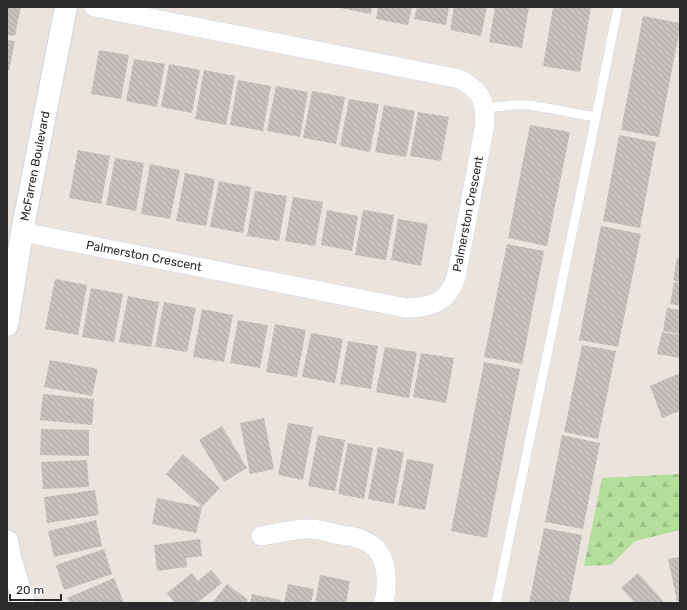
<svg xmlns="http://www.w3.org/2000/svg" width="687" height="610" viewBox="0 0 687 610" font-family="Rubik,sans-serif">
	<defs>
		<pattern id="forest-firs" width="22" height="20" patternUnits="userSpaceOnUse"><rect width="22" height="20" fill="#b4de9c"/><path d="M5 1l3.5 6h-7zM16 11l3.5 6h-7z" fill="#9bbf87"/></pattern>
		<pattern id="building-back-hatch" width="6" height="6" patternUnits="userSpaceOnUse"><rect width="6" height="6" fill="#c6c1bc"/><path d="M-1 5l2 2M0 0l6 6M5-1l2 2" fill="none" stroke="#aaa6a2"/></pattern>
	</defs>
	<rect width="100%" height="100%" fill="#ebe4dc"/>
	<!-- forest -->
	<path fill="url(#forest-firs)" d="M680 474V530L635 541 611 565 584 566 602 478Z"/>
	<!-- building -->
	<g fill="url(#building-back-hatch)">
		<path d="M7 7H21L15 36 7 35Z"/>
		<path d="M341 7H372L371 14 340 8Z"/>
		<path d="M378 7H412L408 25 376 19Z"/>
		<path d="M417 7H449L446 25 414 19Z"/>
		<path d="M454 7H487L481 36 450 30Z"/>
		<path d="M495 7H529L522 48 489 42Z"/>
		<path d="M553 7H591L580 72 543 66Z"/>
		<path d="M643 16 680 23V28L659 137 621 130Z"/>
		<path d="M7 40 15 41 9 71H7Z"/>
		<path d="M99 50 129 55 121 99 91 94Z"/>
		<path d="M134 59 165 64 157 107 126 101Z"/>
		<path d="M169 64 200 70 192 113 161 107Z"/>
		<path d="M204 70 235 76 226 125 195 119Z"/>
		<path d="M238 80 271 86 263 131 230 125Z"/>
		<path d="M276 86 308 92 300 137 267 131Z"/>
		<path d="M312 91 345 97 336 144 303 138Z"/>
		<path d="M349 99 379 104 370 152 340 146Z"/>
		<path d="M384 105 415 111 406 157 375 152Z"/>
		<path d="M418 112 449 117 441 161 410 156Z"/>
		<path d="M530 125 570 132 547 246 508 238Z"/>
		<path d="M619 135 656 142 640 228 603 221Z"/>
		<path d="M78 150 110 156 101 204 69 198Z"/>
		<path d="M115 158 144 163 136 211 106 205Z"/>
		<path d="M150 164 180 170 170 219 141 214Z"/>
		<path d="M185 173 215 179 206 226 176 221Z"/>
		<path d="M219 181 251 187 243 233 210 227Z"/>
		<path d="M255 191 287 196 279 241 247 236Z"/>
		<path d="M293 197 323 202 315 246 285 241Z"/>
		<path d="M327 210 358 216 352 251 321 245Z"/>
		<path d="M363 210 394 215 386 260 355 255Z"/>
		<path d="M398 219 428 224 421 266 391 260Z"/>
		<path d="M601 226 641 234 618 347 579 340Z"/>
		<path d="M507 244 544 251 522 364 484 357Z"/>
		<path d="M677 258 680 259V282L673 280Z"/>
		<path d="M55 279 87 285 78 335 45 329Z"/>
		<path d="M674 282 680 283V306L670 304Z"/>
		<path d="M91 288 123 294 114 342 82 337Z"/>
		<path d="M128 296 159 302 151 347 119 342Z"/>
		<path d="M164 302 196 308 187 352 155 347Z"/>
		<path d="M667 308 680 310V334L663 331Z"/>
		<path d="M202 309 233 315 224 362 193 357Z"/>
		<path d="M238 320 268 325 260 368 230 363Z"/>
		<path d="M275 324 306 330 297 377 266 372Z"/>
		<path d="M662 332 680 335V358L657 354Z"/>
		<path d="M311 333 343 339 335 383 302 377Z"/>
		<path d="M348 341 378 346 371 389 340 384Z"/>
		<path d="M582 345 616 351 598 439 564 432Z"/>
		<path d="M385 347 417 352 409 398 376 392Z"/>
		<path d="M421 353 454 358 446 403 413 397Z"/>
		<path d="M50 360 98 369 92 396 44 387Z"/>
		<path d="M484 362 520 369 487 538 451 531Z"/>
		<path d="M680 373V411L662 418 650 386Z"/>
		<path d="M43 394 94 399 92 425 40 420Z"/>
		<path d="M264 418 274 469 250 474 240 423Z"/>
		<path d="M288 423 313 427 303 480 278 475Z"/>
		<path d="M222 426 247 468 224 482 199 440Z"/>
		<path d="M41 429 89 430V456L40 455Z"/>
		<path d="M318 435 345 440 335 491 308 486Z"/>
		<path d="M562 435 600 443 583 529 545 522Z"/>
		<path d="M348 443 373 448 364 499 338 494Z"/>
		<path d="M378 447 404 452 394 504 368 499Z"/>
		<path d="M183 454 220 488 202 507 166 474Z"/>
		<path d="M407 459 434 464 425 510 398 505Z"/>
		<path d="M87 460 89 487 43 489 41 462Z"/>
		<path d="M95 490 99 515 47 523 44 497Z"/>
		<path d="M157 498 202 507 196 533 152 524Z"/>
		<path d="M96 520 102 546 54 557 48 531Z"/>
		<path d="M544 528 582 535 569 603H529Z"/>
		<path d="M200 539 202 556 186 558 187 567 157 571 154 545Z"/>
		<path d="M104 549 112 574 64 590 56 565Z"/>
		<path d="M680 557V601H677L668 559Z"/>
		<path d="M211 570 222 583 197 603H175L167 593 192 573 198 581Z"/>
		<path d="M638 573 665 603H635L621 588Z"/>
		<path d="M320 575 350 581 346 603H315Z"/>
		<path d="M114 578 124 603H70L67 598Z"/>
		<path d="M227 584 248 600 246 603H212Z"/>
		<path d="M288 584 314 589 311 603H284Z"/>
		<path d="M252 594 281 600 280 603H250Z"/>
	</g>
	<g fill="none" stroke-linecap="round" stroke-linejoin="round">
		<defs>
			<g id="lane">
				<path d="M485 108 514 105H530L596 117 618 7"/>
				<path d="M496 603 596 117"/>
			</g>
			<g id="street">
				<path d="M22 232 406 308C421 308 439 306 449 292 452 288 454 282 456 278L485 124C485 98 481 92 460 79L94 7"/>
				<path d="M261 536C277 533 294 529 310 529 320 529 331 533 341 535 350 536 359 537 367 542 389 553 388 583 384 603"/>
			</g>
			<g id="secondary">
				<path d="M7 325 22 232 66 7"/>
				<path d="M7 541 11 561 24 603"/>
			</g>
		</defs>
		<!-- lane casing -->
		<use href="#lane" stroke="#d2d5e2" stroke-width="10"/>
		<!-- street casing -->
		<use href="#street" stroke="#d2d5e2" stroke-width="20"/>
		<!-- secondary casing -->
		<use href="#secondary" stroke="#d2d5e2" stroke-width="24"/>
		<!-- lane -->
		<use href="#lane" stroke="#fff" stroke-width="9"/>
		<!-- street -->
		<use href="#street" stroke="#fff" stroke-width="19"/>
		<!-- secondary -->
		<use href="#secondary" stroke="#fff" stroke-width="22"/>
	</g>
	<g text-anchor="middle" stroke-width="3" stroke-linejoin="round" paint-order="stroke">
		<!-- street labels -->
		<g font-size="12" fill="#2a2a2a" stroke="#fff">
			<text transform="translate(35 166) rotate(-79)" y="4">McFarren Boulevard</text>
			<text transform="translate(468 214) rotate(-79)" y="4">Palmerston Crescent</text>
			<text transform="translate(144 256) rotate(11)" y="4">Palmerston Crescent</text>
		</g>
	</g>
	<!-- border -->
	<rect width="687" height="610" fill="none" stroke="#2a2a2a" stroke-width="16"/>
	<!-- scale -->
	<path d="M10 594v6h51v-6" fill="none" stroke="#2a2a2a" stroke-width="2"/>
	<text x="16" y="594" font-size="12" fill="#2a2a2a" stroke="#ffffff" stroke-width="3" paint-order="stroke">20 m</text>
</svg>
